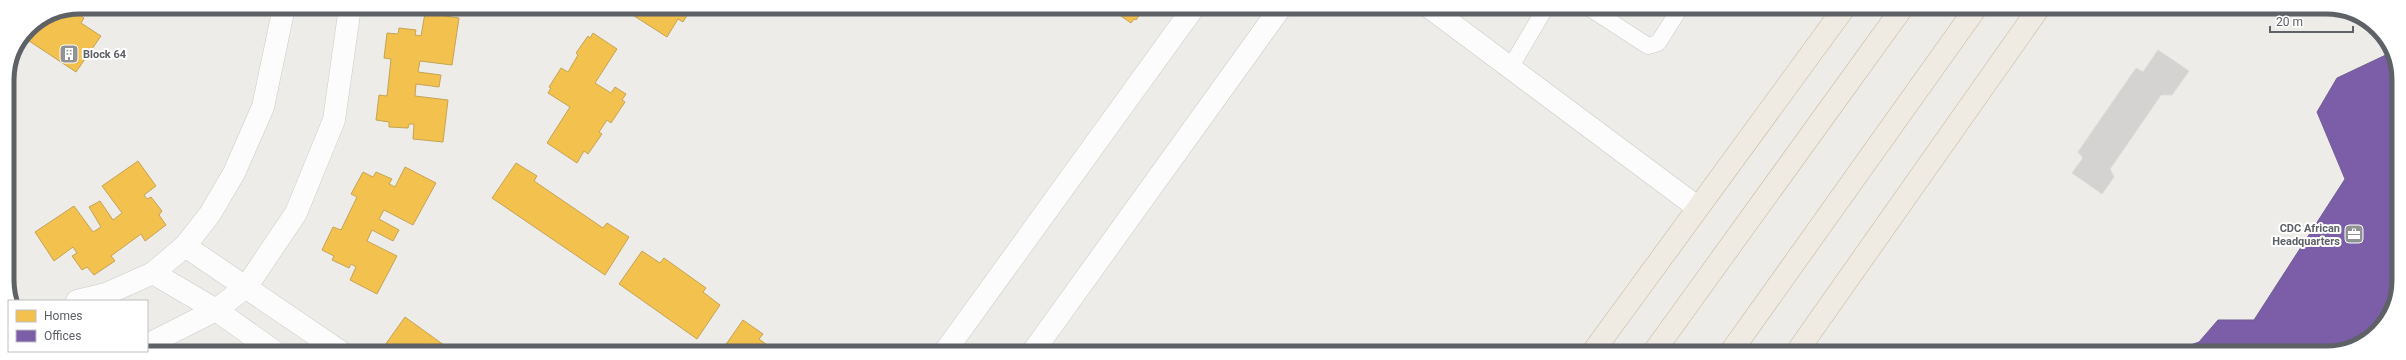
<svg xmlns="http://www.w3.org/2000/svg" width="2406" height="360" viewBox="0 0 2406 360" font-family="Roboto,sans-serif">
	<rect width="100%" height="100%" fill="#edece8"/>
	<!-- homes -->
	<g fill="#f2c14e" stroke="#c6a455">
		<path d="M636 7H692L683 22 678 19 667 37 631 14Z"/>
		<path d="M1108 7H1145L1136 20 1134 19 1131 23Z"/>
		<path d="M71 9 84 18 81 23 101 36 76 72 23 37 29 28 53 13Z"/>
		<path d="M425 13 459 18 452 65 420 61 418 72 441 75 439 87 416 84 415 96 448 100 443 142 413 139 414 124H409L408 128 389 127V122L376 120 379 95 387 96 391 59 384 58 387 33 398 34 399 28 416 30 415 35 421 36Z"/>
		<path d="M593 33 617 49 595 83 611 93 615 87 626 94 622 100 625 102 611 123 607 120 599 132 602 134 588 154 584 151 577 163 547 143 570 107 548 93 551 88 549 87 561 68 568 72 578 55 576 53 588 36 590 38Z"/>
		<path d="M138 161 156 186 144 195 147 199 151 197 162 211 159 215 166 225 145 241 141 234 111 256 115 261 94 275 87 267 82 270 72 256 77 253 73 247 54 261 35 232 74 206 93 232 101 227 89 207 100 201 113 220 122 213 102 186Z"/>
		<path d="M516 163 537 176 534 181 603 228 607 223 629 237 605 275 492 198Z"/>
		<path d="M405 167 436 183 413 225 384 210 379 219 399 230 393 241 372 230 367 241 397 256 377 294 350 280 356 267 351 264 349 268 332 260 334 256 322 250 333 227 341 230 357 197 351 194 363 172 373 177 376 172 392 179 389 184 395 187Z"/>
		<path d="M642 251 660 263 664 258 706 288 703 292 720 305 697 339 619 284Z"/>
		<path d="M405 317 455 353 380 352Z"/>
		<path d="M743 320 763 334 759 339 778 353H720Z"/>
	</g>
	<!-- offices -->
	<path fill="#7b5ea7" stroke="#725f94" d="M2390 53 2398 66V289L2374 335 2326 353H2168L2199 342 2218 320H2254L2345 179 2317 112 2337 78Z"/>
	<!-- building -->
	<path fill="#d4d3d1" stroke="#dcdbd8" d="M2158 50 2189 71 2172 95H2161L2110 169 2114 177 2102 194 2072 173 2083 158 2078 152 2136 68 2143 72Z"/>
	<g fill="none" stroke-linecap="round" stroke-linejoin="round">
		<defs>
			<g id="lane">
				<path d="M1588 7 1648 46 1658 43 1681 7"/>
				<path d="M1510 68 1546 7"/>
			</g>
			<g id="street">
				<path d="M1429 7 1697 207"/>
				<path d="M185 246 341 352"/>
				<path d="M153 273 216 310 275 352"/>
				<path d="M77 301 106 294 153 273 185 246 210 214 234 173 263 107 284 7"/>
				<path d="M147 345 216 310 247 286 296 213 334 120 350 7"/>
				<path d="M944 353 1194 7"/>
				<path d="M1032 353 1281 7"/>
			</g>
			<g id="highway">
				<path d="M1592 353 1845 7"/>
				<path d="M1653 353 1903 7"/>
				<path d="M1730 353 1976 8"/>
				<path d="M1796 353 2039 8"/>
			</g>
		</defs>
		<!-- lane casing -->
		<use href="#lane" stroke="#cacaca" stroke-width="17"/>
		<!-- street casing -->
		<use href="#street" stroke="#cacaca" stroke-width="23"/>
		<!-- highway casing -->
		<use href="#highway" stroke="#c3b698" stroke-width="23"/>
		<!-- lane -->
		<use href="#lane" stroke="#fcfcfc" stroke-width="16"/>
		<!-- street -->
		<use href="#street" stroke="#fcfcfc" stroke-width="22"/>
		<!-- highway -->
		<use href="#highway" stroke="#efebe2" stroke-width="22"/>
	</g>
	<!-- icons -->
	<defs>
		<symbol id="building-square" viewBox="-11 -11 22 22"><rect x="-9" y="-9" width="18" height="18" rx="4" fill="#909294" stroke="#fff"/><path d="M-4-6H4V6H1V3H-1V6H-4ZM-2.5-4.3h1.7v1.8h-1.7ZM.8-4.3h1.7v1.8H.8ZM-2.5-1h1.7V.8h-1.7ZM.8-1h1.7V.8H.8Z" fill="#fff"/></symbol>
		<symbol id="office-square" viewBox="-11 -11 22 22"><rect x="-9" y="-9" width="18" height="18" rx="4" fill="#909294" stroke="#fff"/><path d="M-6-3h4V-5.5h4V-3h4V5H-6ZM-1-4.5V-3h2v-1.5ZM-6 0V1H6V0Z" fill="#fff"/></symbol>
	</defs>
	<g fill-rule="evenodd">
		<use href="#building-square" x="58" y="43" width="22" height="22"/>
		<use href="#office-square" x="2343" y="223" width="22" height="22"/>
	</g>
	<g text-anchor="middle" stroke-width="4" stroke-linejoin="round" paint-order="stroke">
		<!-- poi labels -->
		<g font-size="11" font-weight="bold" fill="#5e6166" stroke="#fff" text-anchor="start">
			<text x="83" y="58">Block 64</text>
			<text x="2340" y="232" text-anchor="end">CDC African<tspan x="2340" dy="13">Headquarters</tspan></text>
		</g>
	</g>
	<!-- crop -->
	<path d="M0 0H2406V360H0ZM80 14H2326A66 66 0 0 1 2392 80V280A66 66 0 0 1 2326 346H80A66 66 0 0 1 14 280V80A66 66 0 0 1 80 14Z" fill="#fff" fill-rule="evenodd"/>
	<path fill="none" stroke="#5e6166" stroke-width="5" d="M80 14H2326A66 66 0 0 1 2392 80V280A66 66 0 0 1 2326 346H80A66 66 0 0 1 14 280V80A66 66 0 0 1 80 14Z"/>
	<!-- legend -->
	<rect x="8" y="300" width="140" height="52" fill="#ffffff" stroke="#bfc0c2"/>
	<rect x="16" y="310" width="20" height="12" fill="#f2c14e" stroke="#bfc0c2"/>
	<text x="44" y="320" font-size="12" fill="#5e6166">Homes</text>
	<rect x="16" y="330" width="20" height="12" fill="#7b5ea7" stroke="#bfc0c2"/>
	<text x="44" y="340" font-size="12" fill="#5e6166">Offices</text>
	<!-- scale -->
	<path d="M2270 26v6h83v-6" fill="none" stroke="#5e6166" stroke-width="2"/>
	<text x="2276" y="26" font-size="12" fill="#5e6166" stroke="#ffffff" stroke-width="3" paint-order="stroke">20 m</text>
</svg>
